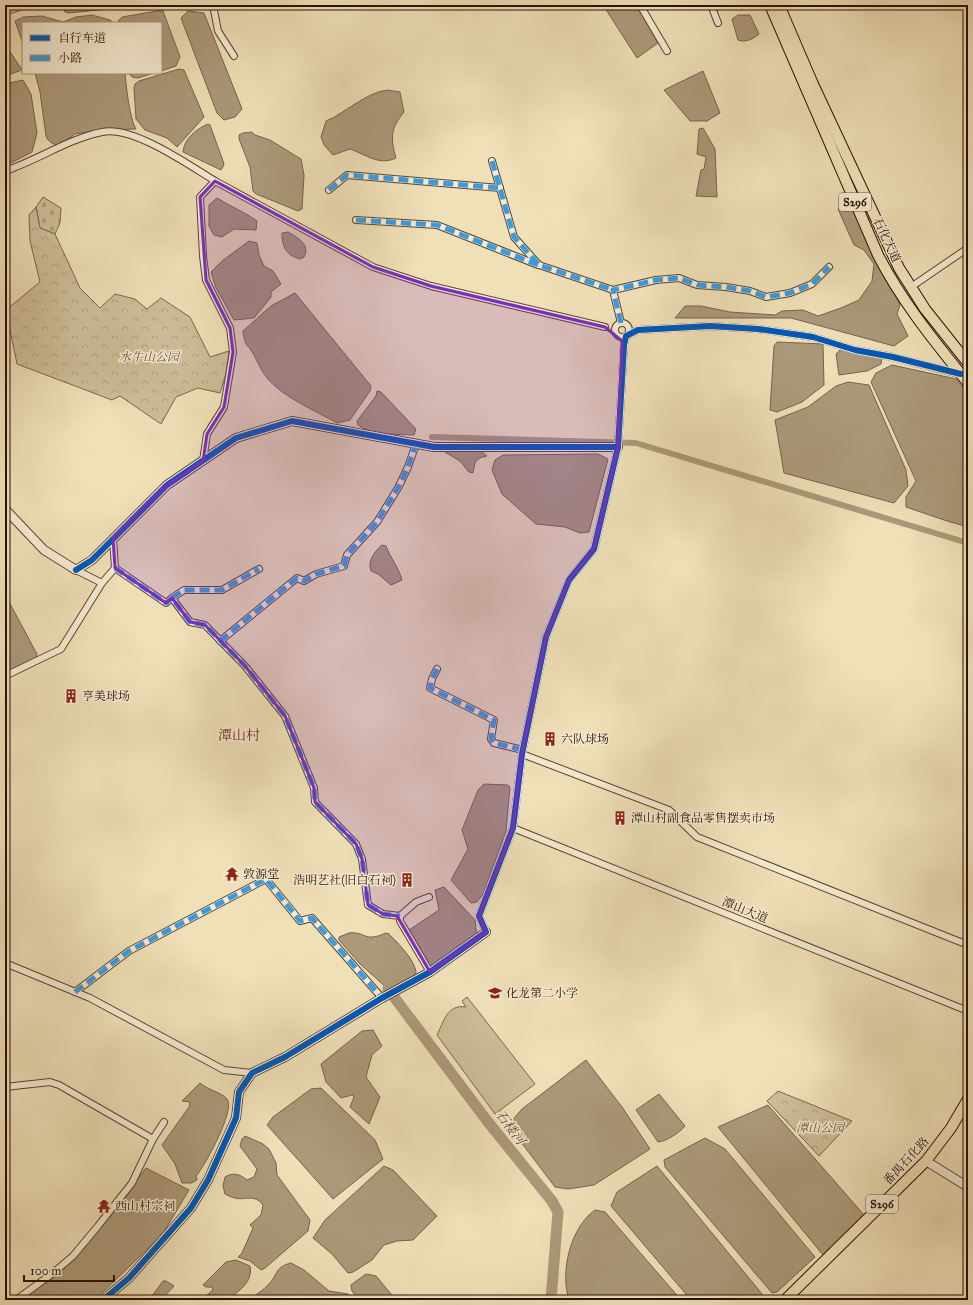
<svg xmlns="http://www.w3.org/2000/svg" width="973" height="1305" viewBox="0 0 973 1305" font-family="'IM FELL Great Primer','Noto Serif SC',serif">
	<defs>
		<pattern id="forest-firs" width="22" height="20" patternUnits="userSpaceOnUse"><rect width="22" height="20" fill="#cebd99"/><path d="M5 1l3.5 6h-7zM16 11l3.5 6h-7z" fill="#b1a182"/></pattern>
		<pattern id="cemetery-stones" width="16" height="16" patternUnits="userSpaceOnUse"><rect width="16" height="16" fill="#cebd99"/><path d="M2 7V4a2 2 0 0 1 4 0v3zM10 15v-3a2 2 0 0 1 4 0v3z" fill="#b1a182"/></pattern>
		<pattern id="park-crowns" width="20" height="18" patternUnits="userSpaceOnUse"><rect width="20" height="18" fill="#cebd99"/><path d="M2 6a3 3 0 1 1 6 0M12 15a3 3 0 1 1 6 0" fill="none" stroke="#b1a182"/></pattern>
	</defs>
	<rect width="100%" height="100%" fill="#f0e0b8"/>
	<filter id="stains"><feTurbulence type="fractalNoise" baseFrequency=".005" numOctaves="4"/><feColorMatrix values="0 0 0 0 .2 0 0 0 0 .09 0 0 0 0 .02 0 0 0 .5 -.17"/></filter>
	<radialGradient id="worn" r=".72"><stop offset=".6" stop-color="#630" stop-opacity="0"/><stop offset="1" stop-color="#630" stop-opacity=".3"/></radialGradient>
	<!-- grass -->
	<path fill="#cebd99" stroke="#7b664e" d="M467 997 535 1084 495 1114 437 1035C444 1021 447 1004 466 1007L462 1001Z"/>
	<!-- forest -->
	<path fill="url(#forest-firs)" stroke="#7b664e" d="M5 5H48L27 8 5 16Z"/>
	<!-- cemetery -->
	<path fill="url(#cemetery-stones)" stroke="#7b664e" d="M43 197 61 208 60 223 55 234 40 228 36 207Z"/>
	<!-- park -->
	<g fill="url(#park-crowns)" stroke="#7b664e">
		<path d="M36 207 40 228 55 234 80 288 100 308 115 294 135 299 147 309 161 298 190 317 210 357 229 351 226 374 220 393 198 388 176 397 161 424 120 396 112 400 17 364 6 310 40 282 30 241 29 215Z"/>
		<path d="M778 1091 852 1121 819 1156 767 1101Z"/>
	</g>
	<!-- water -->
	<g fill="#ac997a" stroke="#77624a">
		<path d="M62 5H145L69 13 65 12Z"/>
		<path d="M603 5H637L658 43 637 58Z"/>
		<path d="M157 11H163L180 57 176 66 161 71V23H119L118 21 122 17Z"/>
		<path d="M188 11 204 13 242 109 235 117 224 120 217 113 181 18Z"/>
		<path d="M92 15 110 20 114 23H23V44L15 21 23 17 42 16 63 22 76 17Z"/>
		<path d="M738 15H750L759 34C753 39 745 43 738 40L732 19Z"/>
		<path d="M5 44 22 70 5 76Z"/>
		<path d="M179 69 184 70 204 117 177 147 167 138 145 130 136 119 134 88 135 84 139 81Z"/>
		<path d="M703 71 720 113 707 121H690L664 90Z"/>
		<path d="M35 73H125C126 86 130 120 136 129L100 130 75 134 60 145C54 145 48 142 46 136L40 92Z"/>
		<path d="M129 73H154L138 78 132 77Z"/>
		<path d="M23 80 31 94 37 133 32 152 5 166V84Z"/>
		<path d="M387 90 400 92 404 112C391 128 390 137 396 158 379 166 367 155 350 149L333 155 324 145 321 137 326 121C347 112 365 93 387 90Z"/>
		<path d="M208 124 210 125 223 161 224 165 221 170 183 152C184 139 196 129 208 124Z"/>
		<path d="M703 128 715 149 717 197 696 196 701 170 704 169 706 157 697 154 699 129Z"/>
		<path d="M252 132 255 135 270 140 301 159 304 175 302 209 298 211 256 194 253 191 250 167 239 139V135L243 133Z"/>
		<path d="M217 198C230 206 246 213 257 221L256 230 234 229 222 237 214 235 209 226V205Z"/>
		<path d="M850 200 900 305 897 314 908 336 894 346 791 318H675L685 306H701L730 312 775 315 782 311 803 310 818 316 841 308 859 300 872 281 874 264 864 250 854 245 838 209Z"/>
		<path d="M288 232C297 237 311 245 304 257L300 259C286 255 282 247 282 233Z"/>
		<path d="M249 241 257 243 259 255 264 266 273 271 281 284 271 292V297L254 318 234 320 216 288 211 272 222 261Z"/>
		<path d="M295 293 371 386 370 391 350 420 337 423C316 411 283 397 268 379 262 372 258 363 254 355 247 343 245 347 243 331L271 306Z"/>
		<path d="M777 342 823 344 824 385 802 402 777 412 770 410 774 346Z"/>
		<path d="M842 348 882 357 881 364 867 371 839 375 836 354Z"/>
		<path d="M892 365 956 379 968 393V527L947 521 906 507V497L916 481 871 382 876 373Z"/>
		<path d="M848 382 869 385 906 470 908 486 894 503 784 473 775 420 808 407 836 386Z"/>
		<path d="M377 391 381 392 416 429 414 435C397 434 372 436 358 425L357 421 376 396Z"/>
		<path d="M464 450 481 451 487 456C475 458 475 462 473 473L469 472 460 461 445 452Z"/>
		<path d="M598 454 608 459 589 532 580 533 565 527 536 524 502 494 492 470 495 460 503 455Z"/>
		<path d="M382 545 386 546C391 559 399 568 402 580L391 585 378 574 371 571C367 561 375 551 382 545Z"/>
		<path d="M5 599 8 600 37 654 36 659 5 673Z"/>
		<path d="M484 784 508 785 510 787 506 831 483 894 477 902 471 903 451 880 468 849 462 830 478 790Z"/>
		<path d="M444 887 475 920 477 938 433 968 428 965 409 930 439 910 435 890Z"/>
		<path d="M349 933C366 931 363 943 386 933L389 934C397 942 417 962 416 974L397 987 388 989 360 964 339 940V937Z"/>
		<path d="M373 1030 382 1046 372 1055 366 1077 380 1097 369 1124 350 1107 354 1097 352 1095 341 1098 326 1082 321 1064 362 1031Z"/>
		<path d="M586 1060 622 1107 650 1149 594 1185 568 1189 555 1187 508 1125 522 1109Z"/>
		<path d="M200 1083C208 1090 221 1092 227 1099 236 1109 205 1166 196 1176L197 1180 191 1183H182L175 1164 162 1145 189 1107 190 1102 182 1101Z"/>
		<path d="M321 1088 375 1140 383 1159 333 1199 267 1125 273 1117 311 1089Z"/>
		<path d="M659 1094 685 1126C679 1133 667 1141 658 1142L636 1110Z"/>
		<path d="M768 1105 864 1215 823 1255 718 1127Z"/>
		<path d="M245 1136 263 1144 269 1149 276 1163 277 1175 310 1220 308 1231 265 1268 261 1270 250 1261 238 1257 242 1253 253 1228 250 1225 261 1215 263 1205C254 1193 245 1201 235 1198 231 1197 228 1196 225 1194L223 1186 225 1177C233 1172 240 1174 247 1180L254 1177 257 1169 240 1146 242 1139Z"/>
		<path d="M705 1138 725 1149 815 1257 777 1292 772 1293 665 1167 664 1160Z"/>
		<path d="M384 1166 393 1170 437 1216 413 1240 397 1241 384 1245 372 1260 353 1272 348 1273 332 1254 313 1238 325 1220Z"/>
		<path d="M657 1166 767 1300H691L611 1206 617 1192Z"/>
		<path d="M146 1168 189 1190 162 1235 103 1292 93 1300H17L51 1280 82 1249Z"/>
		<path d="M595 1210 605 1212 681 1300H569C560 1272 570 1228 595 1210Z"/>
		<path d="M236 1260 250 1266C253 1283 239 1290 228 1300H201L213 1290 212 1287H206L203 1285 226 1262Z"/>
		<path d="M291 1263 304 1270 329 1291 348 1294 353 1300H249C255 1295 264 1290 269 1284 278 1274 275 1267 291 1263Z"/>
		<path d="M366 1274 376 1276 396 1300H359L352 1291 351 1285Z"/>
		<path d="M163 1281H166L174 1286 161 1300H149Z"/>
	</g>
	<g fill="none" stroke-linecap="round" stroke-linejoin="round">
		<!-- canal -->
		<path stroke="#ac997a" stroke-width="6" d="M432 437 636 443 968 543"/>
		<!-- river -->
		<path stroke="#ac997a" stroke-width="11" d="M388 989 488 1122 552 1201 558 1212 551 1300"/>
		<defs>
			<g id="minor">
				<path d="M213 5 218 31 234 56"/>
				<path d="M640 5 667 51"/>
				<path d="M711 5 718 23"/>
				<path d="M492 161 514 237 539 265 613 290"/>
				<path d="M5 171C38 160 68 139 102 132 132 125 189 165 215 181L200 197 203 256 206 280 230 328 233 352 224 407 207 434 203 461"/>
				<path d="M215 181 373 267 431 286 605 327"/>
				<path d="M329 190 347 175 500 188"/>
				<path d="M356 220 437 225 538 265"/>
				<path d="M911 287 968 248"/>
				<path d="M621 323 613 290 656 280 679 278 697 285 726 287 750 291 766 297 790 293 812 284 829 267"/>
				<circle cx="622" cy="330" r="7"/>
				<path d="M115 568 166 603 172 598 190 622 205 625 245 666 285 716 314 788 315 802 356 844 362 859 368 905 383 914 400 916"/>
				<path d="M76 570 102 583"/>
				<path d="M172 598 184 590H222L259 569"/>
				<path d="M220 641 297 578 304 581 316 574 344 566 347 555 377 522 398 488 408 467 416 444"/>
				<path d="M437 669 432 679 430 688 494 720 491 739 494 743 523 750"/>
				<path d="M5 676 61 649 102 583 115 568 113 538"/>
				<path d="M522 754 669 810 697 837 968 945"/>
				<path d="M513 828 968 1011"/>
				<path d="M429 897 416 902 400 916V921L430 972"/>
				<path d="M486 932 479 916 513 828 522 754 546 637 569 580 594 549 618 447 624 345 626 336 638 330 710 326 758 329 813 337 855 350 893 357 960 374"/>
				<path d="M5 963 90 998 224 1070 252 1073"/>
				<path d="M75 992 129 951 266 879 300 921 312 918 382 998"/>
				<path d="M5 1087 50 1082 59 1085 153 1139"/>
				<path d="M16 1300 53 1273 73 1256 98 1226 132 1183 153 1139 164 1122"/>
			</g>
			<g id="tertiary">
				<path d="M5 509 44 550 76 570 92 560 167 485 236 438 292 421 434 447H618"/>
				<path d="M926 1161 968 1187"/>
				<path d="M103 1300 129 1278 191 1208 208 1180 236 1118 239 1092 252 1073 285 1057 382 998 430 972 486 932"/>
			</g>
			<g id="primary">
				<path d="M770 5 878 255C902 302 935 342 968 383"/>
				<path d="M779 5 813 84 899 268 925 309 968 363"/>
				<path d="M785 1300 926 1161 951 1128 968 1099"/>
			</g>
		</defs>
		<!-- minor casing -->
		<use href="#minor" stroke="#5a4430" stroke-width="8"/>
		<!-- tertiary casing -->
		<use href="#tertiary" stroke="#5a4430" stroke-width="10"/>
		<!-- primary casing -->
		<use href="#primary" stroke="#281003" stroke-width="12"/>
		<!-- minor -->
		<use href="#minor" stroke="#f5ebd1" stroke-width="6"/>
		<!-- tertiary -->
		<use href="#tertiary" stroke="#f5ebd1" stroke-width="8"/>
		<!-- primary -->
		<use href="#primary" stroke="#f0e0b8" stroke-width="10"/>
		<!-- quiet -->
		<g stroke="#3d9add" stroke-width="5" stroke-dasharray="10 5" stroke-linecap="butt">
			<path d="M492 161 514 237 539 265 613 290"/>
			<path d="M329 190 347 175 500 188"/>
			<path d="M356 220 437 225 538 265"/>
			<path d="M621 323 613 290 656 280 679 278 697 285 726 287 750 291 766 297 790 293 812 284 829 267"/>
			<path d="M115 568 166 603 172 598 190 622 205 625 245 666 285 716 314 788 315 802 356 844 362 859 368 905 383 914 400 916"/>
			<path d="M172 598 184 590H222L259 569"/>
			<path d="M220 641 297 578 304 581 316 574 344 566 347 555 377 522 398 488 408 467 416 444"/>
			<path d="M437 669 432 679 430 688 494 720 491 739 494 743 523 750"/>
			<path d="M75 992 129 951 266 879 300 921 312 918 382 998"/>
		</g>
		<defs>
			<g id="cycleway">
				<path d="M76 570 92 560 167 485 236 438 292 421 434 447H618"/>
				<path d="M103 1300 129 1278 191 1208 208 1180 236 1118 239 1092 252 1073 285 1057 382 998 430 972 486 932 479 916 513 828 522 754 546 637 569 580 594 549 618 447 624 345 626 336 638 330 710 326 758 329 813 337 855 350 893 357 961 374"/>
			</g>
		</defs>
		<!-- cycleway casing -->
		<use href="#cycleway" stroke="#f5ebd1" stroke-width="8"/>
		<!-- cycleway -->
		<use href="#cycleway" stroke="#0057b8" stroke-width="6"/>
	</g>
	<!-- marked area -->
	<path fill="#7b2cbf" fill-opacity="0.2" stroke="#7b2cbf" stroke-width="3" stroke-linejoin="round" d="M215 181 373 267 431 286 605 327 622 341 618 447 594 549 569 580 546 637 522 754 513 828 479 916 486 932 430 972 397 916 383 914 368 905 362 859 356 844 315 802 314 788 285 716 245 666 205 625 190 622 172 598 166 603 115 568 113 538 167 485 203 461 207 434 224 407 233 352 230 328 206 280 200 197Z"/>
	<!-- icons -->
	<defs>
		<symbol id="building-bare" viewBox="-9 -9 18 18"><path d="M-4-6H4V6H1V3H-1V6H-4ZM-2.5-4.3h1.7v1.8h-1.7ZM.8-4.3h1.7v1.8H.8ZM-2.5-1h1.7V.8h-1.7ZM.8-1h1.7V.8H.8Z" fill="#8f2418" stroke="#f5ebd1" stroke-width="2.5" paint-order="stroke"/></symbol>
		<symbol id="temple-bare" viewBox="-9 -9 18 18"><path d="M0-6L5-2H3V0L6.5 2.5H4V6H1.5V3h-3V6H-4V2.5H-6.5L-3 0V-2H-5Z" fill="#8f2418" stroke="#f5ebd1" stroke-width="2.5" paint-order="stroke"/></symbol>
		<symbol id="school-bare" viewBox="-9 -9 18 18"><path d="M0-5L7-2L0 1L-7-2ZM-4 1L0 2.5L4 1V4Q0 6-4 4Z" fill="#8f2418" stroke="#f5ebd1" stroke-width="2.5" paint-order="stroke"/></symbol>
	</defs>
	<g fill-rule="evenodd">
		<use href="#building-bare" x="61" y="686" width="20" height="20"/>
		<use href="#building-bare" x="540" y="729" width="20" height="20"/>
		<use href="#building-bare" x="610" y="808" width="20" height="20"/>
		<use href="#temple-bare" x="222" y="864" width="20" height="20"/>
		<use href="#building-bare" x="397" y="870" width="20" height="20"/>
		<use href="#school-bare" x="485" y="983" width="20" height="20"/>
		<use href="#temple-bare" x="94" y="1196" width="20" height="20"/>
	</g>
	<g text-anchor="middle" stroke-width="3" stroke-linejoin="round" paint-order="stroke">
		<!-- shield labels -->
		<g fill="#f5ebd1" stroke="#665241" stroke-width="1">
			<rect x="839" y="193" width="32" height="18" rx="3"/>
			<rect x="866" y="1195" width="32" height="18" rx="3"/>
		</g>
		<g font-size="11" font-weight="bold" fill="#281003">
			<text x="855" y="206">S296</text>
			<text x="882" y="1208">S296</text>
		</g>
		<!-- street labels -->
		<g font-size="12" fill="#281003" stroke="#f5ebd1">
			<text transform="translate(887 240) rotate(65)" y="4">石化大道</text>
			<text transform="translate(745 910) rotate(22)" y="4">潭山大道</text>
			<text transform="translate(906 1161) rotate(-47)" y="4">番禺石化路</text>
		</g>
		<!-- park labels -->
		<g font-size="12" font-style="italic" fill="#624d38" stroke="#f5ebd1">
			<text x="149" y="361">水牛山公园</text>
			<text x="820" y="1132">潭山公园</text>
		</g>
		<!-- poi labels -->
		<g font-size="12" fill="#281003" stroke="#f5ebd1" text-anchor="start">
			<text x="82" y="700">亨美球场</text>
			<text x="561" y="743">六队球场</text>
			<text x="631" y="822">潭山村副食品零售摆卖市场</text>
			<text x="243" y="878">敦源堂</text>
			<text x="396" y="884" text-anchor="end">浩明艺社(旧白石祠)</text>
			<text x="506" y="997">化龙第二小学</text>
			<text x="115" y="1210">西山村宗祠</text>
		</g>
		<!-- water labels -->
		<g font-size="13" font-style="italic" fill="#634e39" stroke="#f5ebd1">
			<text transform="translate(511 1127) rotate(53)" y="5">石楼河</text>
		</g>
		<!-- quarter labels -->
		<g font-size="14" fill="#7a1f14" stroke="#f5ebd1">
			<text x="239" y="740">潭山村</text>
		</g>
	</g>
	<!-- margin -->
	<rect width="973" height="1305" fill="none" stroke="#f0e0b8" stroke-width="20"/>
	<rect x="6" y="6" width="961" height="1293" fill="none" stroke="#281003" stroke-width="2"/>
	<rect x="10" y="10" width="953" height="1285" fill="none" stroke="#281003"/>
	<!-- legend -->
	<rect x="22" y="22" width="140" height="52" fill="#f5ebd1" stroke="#a3937f"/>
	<rect x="30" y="35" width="20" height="6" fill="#0057b8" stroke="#a3937f"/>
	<text x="58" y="42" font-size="12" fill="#281003">自行车道</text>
	<rect x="30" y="55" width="20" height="6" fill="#3d9add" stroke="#a3937f"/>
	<text x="58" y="62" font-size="12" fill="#281003">小路</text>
	<!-- scale -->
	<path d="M24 1275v6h90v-6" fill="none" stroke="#281003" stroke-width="2"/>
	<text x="30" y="1275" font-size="12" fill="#281003" stroke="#f5ebd1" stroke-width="3" paint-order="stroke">100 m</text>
	<rect width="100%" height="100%" filter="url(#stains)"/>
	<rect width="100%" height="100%" fill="url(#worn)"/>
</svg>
